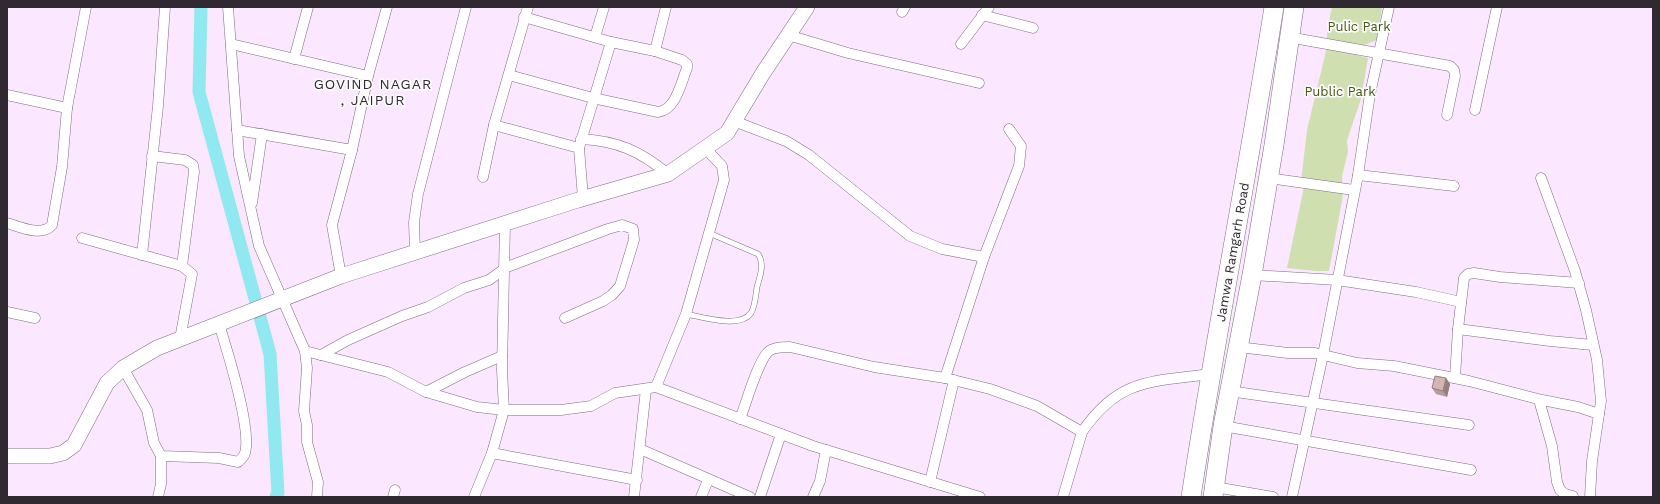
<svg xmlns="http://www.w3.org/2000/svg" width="1660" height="504" viewBox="0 0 1660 504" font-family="'Work Sans',sans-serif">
	<rect width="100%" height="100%" fill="#fbe7ff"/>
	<!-- green -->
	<g fill="#cfdfb0">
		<path d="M1332 7H1382L1377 40 1364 45 1327 40V31Z"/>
		<path d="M1327 47 1368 58 1361 99 1347 140 1348 152 1342 176 1343 195 1329 271H1316L1287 268 1304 187 1301 182 1307 130Z"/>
	</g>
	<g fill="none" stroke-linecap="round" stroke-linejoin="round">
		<!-- canal -->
		<path stroke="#90e8f0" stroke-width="13" d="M201 7 199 92 270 354 278 493 276 497"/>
		<defs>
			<path id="lane" d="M686 314C702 317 740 329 751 313 755 307 756 294 757 287 760 276 765 264 758 254L709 233"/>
			<g id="street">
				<path d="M228 7 239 156 259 246 305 351 307 368 304 411 307 425V442L318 482 317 497"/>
				<path d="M902 12 905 7"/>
				<path d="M982 15 1033 28"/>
				<path d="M524 17 611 42 655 51 666 7"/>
				<path d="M788 35 848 53 979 83"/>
				<path d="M595 37 604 7"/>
				<path d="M1288 37 1450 66 1454 70 1455 76 1447 115"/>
				<path d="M231 44 368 76 387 7"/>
				<path d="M961 44 989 7"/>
				<path d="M294 59 308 7"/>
				<path d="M509 75 593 98 658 112C676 110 681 83 687 68V64L682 60 655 51"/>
				<path d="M7 95 67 108"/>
				<path d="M1475 110 1497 7"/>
				<path d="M734 121 786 141 809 155 910 236 942 249 984 257"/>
				<path d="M494 125 579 148 583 198"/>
				<path d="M237 130 352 150 368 76"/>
				<path d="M581 139C618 141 640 151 668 174"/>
				<path d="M579 148 611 42"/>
				<path d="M705 148 722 166 724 180 686 314 656 387 813 446 980 497"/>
				<path d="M152 156 185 160 193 165 194 172 182 266"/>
				<path d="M1358 175 1454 186"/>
				<path d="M483 177 494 125 528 7"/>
				<path d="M1268 178 1354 190"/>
				<path d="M1541 178 1575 271 1586 310 1597 360 1601 401 1599 414"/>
				<path d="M252 203 262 134"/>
				<path d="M7 223C20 227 42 237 52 225L62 167 67 108 86 7"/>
				<path d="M82 238 182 266 192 274 180 339"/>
				<path d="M415 253 414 222 418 194 466 7"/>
				<path d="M142 255 158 106 165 7"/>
				<path d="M1252 275 1337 280 1416 292 1461 302"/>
				<path d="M341 276 332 225 352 150"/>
				<path d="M1579 283 1500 277 1474 273 1468 274 1464 278 1458 329 1550 341 1593 345"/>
				<path d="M7 312 35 318"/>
				<path d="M1238 347 1288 353H1315L1357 363 1394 366 1469 381 1542 400 1578 407 1599 414 1592 461 1590 497"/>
				<path d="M305 351 388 372 426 392 450 399 477 407 504 410H561L591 406 615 393 656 387"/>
				<path d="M321 355 348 340 402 316 428 307 464 288 489 280 507 267 608 229 622 225 633 229 634 240 620 286 612 295 603 301 565 318"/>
				<path d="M123 368 147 410 154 443 161 456 219 458 238 462C241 459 244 457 245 453 252 429 227 350 219 324"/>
				<path d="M945 378 984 257 1019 166 1021 146 1009 129"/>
				<path d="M1455 378 1458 329"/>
				<path d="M1229 391 1469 425"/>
				<path d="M426 392 465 372 502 356"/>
				<path d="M1539 400 1552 446 1557 482 1560 490 1565 494 1573 496"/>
				<path d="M740 419C746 404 758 360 769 351 774 347 784 347 790 347L874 367 945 378 990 389 1037 406 1082 432 1063 497"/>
				<path d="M1223 426 1471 470"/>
				<path d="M1082 432C1119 378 1151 382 1210 374"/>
				<path d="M640 449 750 497"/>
				<path d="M492 453 637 480"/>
				<path d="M930 482 954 380"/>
				<path d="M1215 487 1273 497"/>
				<path d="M158 497 161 484V456"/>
				<path d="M393 497 395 490"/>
				<path d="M474 497 492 453 504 410 502 370 505 223"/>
				<path d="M634 497 646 389"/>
				<path d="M701 497 708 480"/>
				<path d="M760 497 781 434"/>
				<path d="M813 497 820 481 826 450"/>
				<path d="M1292 497 1323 355 1358 175 1370 94 1389 7"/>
			</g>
			<path id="secondary" d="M7 456H50L63 453 74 445 107 383 123 368 157 348 341 276 578 200 668 174 727 133 763 73 807 7"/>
			<g id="highway">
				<path d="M1191 497C1216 333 1248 171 1274 7"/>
				<path d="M1213 497 1223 426 1252 275 1274 145 1294 7"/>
			</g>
		</defs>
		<!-- lane casing -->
		<use href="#lane" stroke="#7e6d81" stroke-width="6"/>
		<!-- street casing -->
		<use href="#street" stroke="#7e6d81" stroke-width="11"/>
		<!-- secondary casing -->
		<use href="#secondary" stroke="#7e6d81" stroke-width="16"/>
		<!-- highway casing -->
		<use href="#highway" stroke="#7e6d81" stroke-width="20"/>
		<!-- lane -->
		<use href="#lane" stroke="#fff" stroke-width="5"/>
		<!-- street -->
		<use href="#street" stroke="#fff" stroke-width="10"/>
		<!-- secondary -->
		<use href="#secondary" stroke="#fff" stroke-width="15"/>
		<!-- highway -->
		<use href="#highway" stroke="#fff" stroke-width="19"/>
	</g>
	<!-- wall -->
	<path fill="#b79c9a" d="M1446 378 1450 384 1447 397 1436 394 1432 388Z"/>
	<!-- shaded-wall -->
	<path fill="#957f7d" d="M1446 378 1450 384 1447 397 1443 391Z"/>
	<!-- building -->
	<path fill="#d5b5b3" stroke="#957f7d" d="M1435 376 1446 378 1443 391 1432 388Z"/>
	<g text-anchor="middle" stroke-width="3.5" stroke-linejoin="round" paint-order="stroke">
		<!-- park labels -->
		<g font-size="13" fill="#465614" stroke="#fcfcfc">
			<text x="1359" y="31">Pulic Park</text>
			<text x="1340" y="96">Public Park</text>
		</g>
		<!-- street labels -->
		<g font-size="13" fill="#302931" stroke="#fcfcfc">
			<text transform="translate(1232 252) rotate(-80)" y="5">Jamwa Ramgarh Road</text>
		</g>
		<!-- neighbourhood labels -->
		<g font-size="14" letter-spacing="1" fill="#302931" stroke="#fcfcfc">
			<text x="373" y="89">GOVIND NAGAR<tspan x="373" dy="16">, JAIPUR</tspan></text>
		</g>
	</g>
	<!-- border -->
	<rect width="1660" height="504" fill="none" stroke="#302931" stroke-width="16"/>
</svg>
